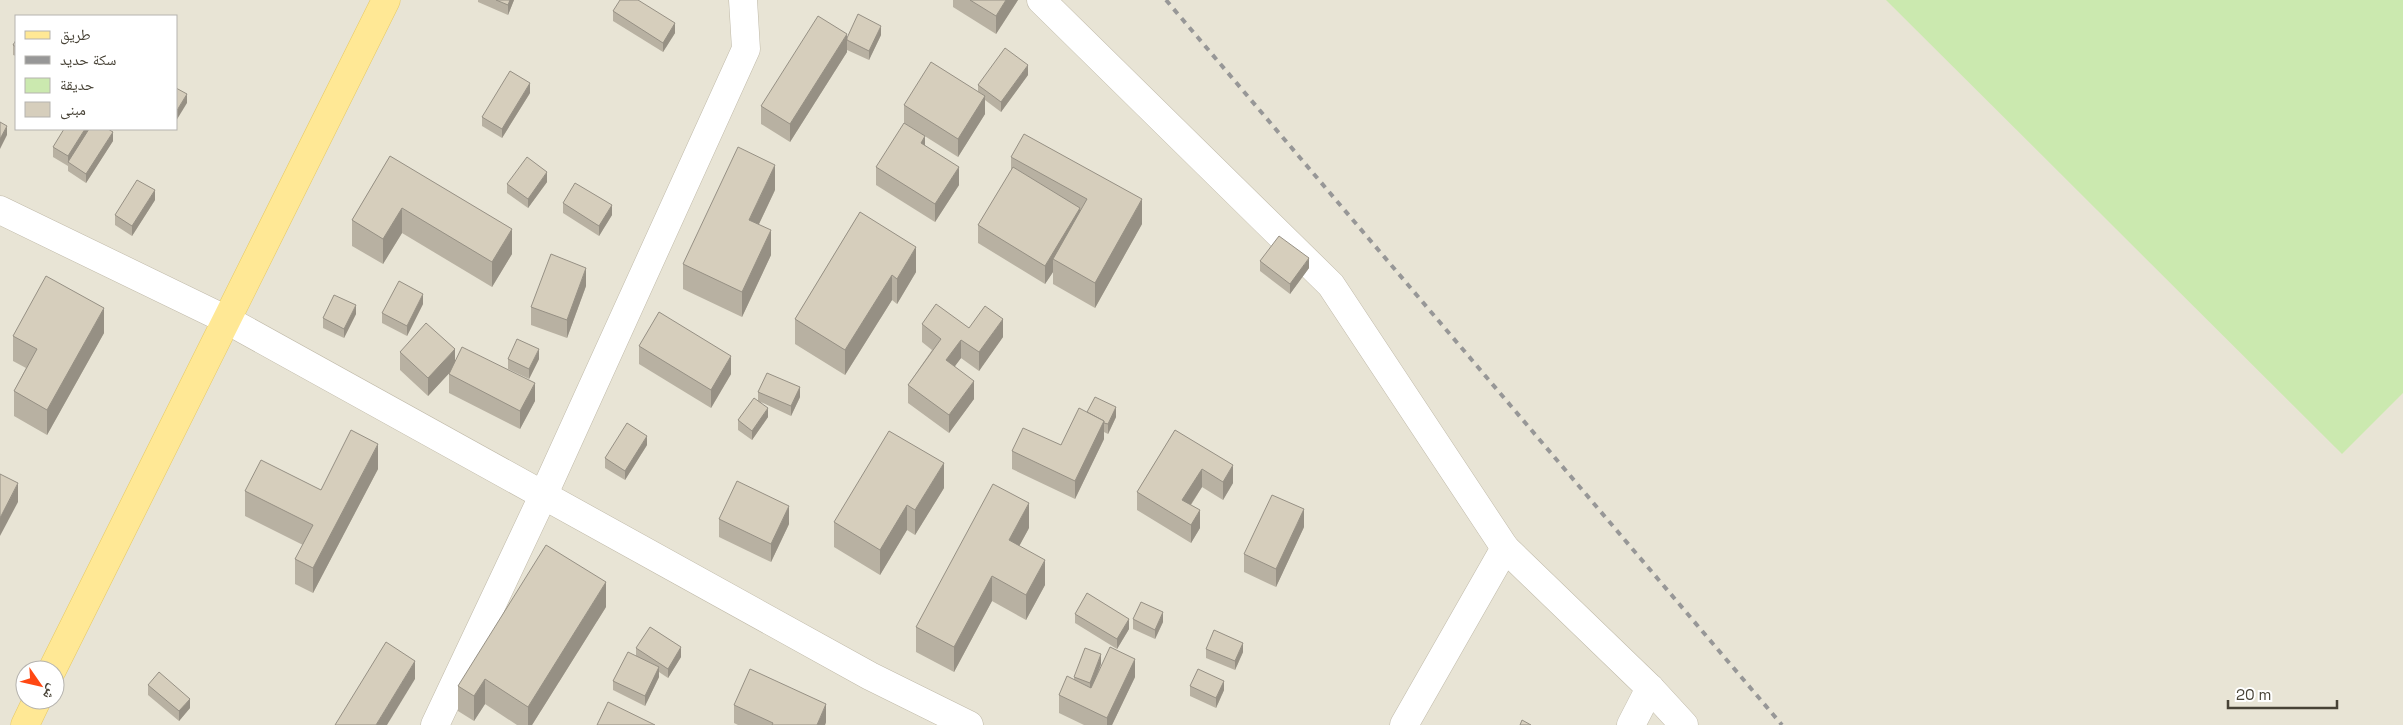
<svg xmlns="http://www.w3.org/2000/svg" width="2403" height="725" viewBox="0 0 2403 725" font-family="'Space Grotesk','Noto Naskh Arabic',sans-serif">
	<rect width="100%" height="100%" fill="#f4f1e7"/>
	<!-- residential -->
	<path fill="#e8e4d5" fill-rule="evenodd" d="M0 0H2403V725H0ZM16 16H176V129H16ZM25 670H55V700H25Z"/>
	<!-- green -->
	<path fill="#cbe9af" d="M1886 0H2403V393L2342 454Z"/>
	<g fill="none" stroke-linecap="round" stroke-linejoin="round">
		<defs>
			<g id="street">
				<path d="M1041 0 1331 285 1505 548 1650 688 1684 725"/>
				<path d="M0 210 227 320 870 676 969 725"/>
				<path d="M435 725 543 496 746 49 743 0"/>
				<path d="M1404 725 1505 548"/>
				<path d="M1631 725 1650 688"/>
			</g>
			<g id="primary">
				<path d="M52 670 386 0"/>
				<path d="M25 725 37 700"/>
			</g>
		</defs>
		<!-- street casing -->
		<use href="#street" stroke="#c0baa9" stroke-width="29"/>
		<!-- primary casing -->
		<use href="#primary" stroke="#e7c962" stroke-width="29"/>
		<!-- street -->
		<use href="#street" stroke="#fff" stroke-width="28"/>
		<!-- primary -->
		<use href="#primary" stroke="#ffe895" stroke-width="28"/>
		<!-- rail -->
		<path stroke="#979797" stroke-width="4" stroke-dasharray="6 6" stroke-linecap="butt" d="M1166 0 1782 725"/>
	</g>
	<!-- wall -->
	<g fill="#b8b1a2">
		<path d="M478 0H514L508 15 478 2Z"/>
		<path d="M953 0H1018L996 34 953 7Z"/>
		<path d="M613 11 675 33 663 52 613 21Z"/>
		<path d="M881 35 869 60 847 50V52L790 142 761 124V106L847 38Z"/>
		<path d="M16 40V56L13 55V45Z"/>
		<path d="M1028 75 1001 112 985 100V114L958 157 904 123V105L978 91V85Z"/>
		<path d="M530 93 502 138 482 126V117Z"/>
		<path d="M113 141 86 183 68 171V166L53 157V147Z"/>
		<path d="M925 145 959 185 935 222 876 185V167Z"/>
		<path d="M390 156 512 254 492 287 402 233 383 264 352 246V220Z"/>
		<path d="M1011 157 1142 224 1095 308 1053 284V272L1045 284 978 243V225L1011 171Z"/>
		<path d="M547 182 528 208 507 193V184Z"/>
		<path d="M775 190 759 224 771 255 742 317 683 289V264Z"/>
		<path d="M155 200 132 236 115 225V215Z"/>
		<path d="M563 203 612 215 599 236 563 213Z"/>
		<path d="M860 212 916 272 897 304 892 300 845 375 795 344V319Z"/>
		<path d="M1260 261 1309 268 1290 294 1260 271Z"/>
		<path d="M586 286 567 338 531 325V307Z"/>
		<path d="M423 304 407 336 382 323V313Z"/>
		<path d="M356 314 344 338 323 328V318Z"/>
		<path d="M922 324 969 328 1003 337 979 371 961 358 955 366 974 399 949 433 908 403V385L932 350 922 342Z"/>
		<path d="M104 333 47 435 14 416V391L26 368 13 361V336Z"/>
		<path d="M639 346 731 374 711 408 639 364Z"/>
		<path d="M400 352 455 362 535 401 520 429 449 393V374L450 372 428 396 400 370Z"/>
		<path d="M508 359H539L529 379 508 369Z"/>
		<path d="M758 392 800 397 791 416 761 402 768 417 752 440 738 430V420L758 400Z"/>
		<path d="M1087 412 1116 417 1108 434 1104 432V439L1075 499 1012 469V451L1061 445Z"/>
		<path d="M1175 430 1233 483 1223 500 1202 487 1191 505 1200 528 1191 543 1137 510V492Z"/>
		<path d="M647 445 625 480 605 468V458Z"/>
		<path d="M378 469 313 593 295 584V559L303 545 245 516V491L321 490Z"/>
		<path d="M944 488 915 535 907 530 880 575 834 547V522Z"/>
		<path d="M719 519 789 524 771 562 719 537Z"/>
		<path d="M1304 527 1276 587 1244 572V554Z"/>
		<path d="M1029 528 1019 546 1045 585 1026 620 992 601 954 672 916 652V627Z"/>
		<path d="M606 607 532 725H517L485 704 474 721 458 711V686Z"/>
		<path d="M1075 614 1129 629 1117 649 1075 623Z"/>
		<path d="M1133 619 1163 622 1155 639 1133 629Z"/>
		<path d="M636 648 681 657 668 678 659 672V677L645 706 613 690V681L636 656Z"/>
		<path d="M1206 649 1243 652 1235 670 1206 658Z"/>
		<path d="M1101 664 1096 678 1135 677 1112 725H1084L1059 713V695L1074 680V677Z"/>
		<path d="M148 685 190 708 179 721 148 695Z"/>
		<path d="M1190 686 1224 690 1216 708 1190 696Z"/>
		<path d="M734 705 826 722 825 725H738L734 723Z"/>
	</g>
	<!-- shaded-wall -->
	<g fill="#969084">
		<path d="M510 0H514L508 15V5Z"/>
		<path d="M1006 0H1018L996 34V16Z"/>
		<path d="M675 23V33L663 52V43Z"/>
		<path d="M881 26V35L869 60V51Z"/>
		<path d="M847 34V52L790 142V124Z"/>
		<path d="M1028 65V75L1001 112V102Z"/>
		<path d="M530 83V93L502 138V129Z"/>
		<path d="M187 94V103L176 121V112Z"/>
		<path d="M985 96V114L958 157V139Z"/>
		<path d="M7 126V135L0 149V139Z"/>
		<path d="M85 129H91L68 162V156Z"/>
		<path d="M113 132V141L86 183V174Z"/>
		<path d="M925 136V154L921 143Z"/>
		<path d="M775 165V190L749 245V220Z"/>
		<path d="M959 167V185L935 222V204Z"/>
		<path d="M547 172V182L528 208V199Z"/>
		<path d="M155 190V200L132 236V226Z"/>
		<path d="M1142 199V224L1095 308V283Z"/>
		<path d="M612 205V215L599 236V226Z"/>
		<path d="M402 208V233L383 264V239Z"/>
		<path d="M1080 208V226L1053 259V272L1045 284V266Z"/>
		<path d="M512 229V254L492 287V262Z"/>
		<path d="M771 230V255L742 317V292Z"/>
		<path d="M916 247V272L897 304V279Z"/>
		<path d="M1309 258V268L1290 294V284Z"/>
		<path d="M586 268V286L567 338V320Z"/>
		<path d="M892 275V300L845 375V350Z"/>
		<path d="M423 294V304L407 336V326Z"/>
		<path d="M356 305V314L344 338V329Z"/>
		<path d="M104 308V333L47 435V410Z"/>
		<path d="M1003 319V337L979 371V352Z"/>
		<path d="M961 340V358L946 378V360Z"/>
		<path d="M455 349V367L428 396V378Z"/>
		<path d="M539 349V359L529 379V369Z"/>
		<path d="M731 356V374L711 408V390Z"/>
		<path d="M974 381V399L949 433V415Z"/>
		<path d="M535 383V401L520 429V411Z"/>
		<path d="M800 387V397L791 416V406Z"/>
		<path d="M1116 407V417L1108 434V424Z"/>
		<path d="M768 408V417L752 440V431Z"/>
		<path d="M1104 421V439L1075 499V481Z"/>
		<path d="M647 436V445L625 480V471Z"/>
		<path d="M378 444V469L313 593V568Z"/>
		<path d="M944 463V488L915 535V510Z"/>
		<path d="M1233 465V483L1223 500V482Z"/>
		<path d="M1202 469V487L1182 518V500Z"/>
		<path d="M18 483V502L0 536V518Z"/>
		<path d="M1029 503V528L1009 565V540Z"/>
		<path d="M907 505V530L880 575V550Z"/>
		<path d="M789 506V524L771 562V544Z"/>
		<path d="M1304 509V527L1276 587V569Z"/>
		<path d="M1200 510V528L1191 543V525Z"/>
		<path d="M1045 560V585L1026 620V595Z"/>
		<path d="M992 576V601L954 672V647Z"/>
		<path d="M606 582V607L532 725H528V707Z"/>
		<path d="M1163 612V622L1155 639V630Z"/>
		<path d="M1129 619V629L1117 649V639Z"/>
		<path d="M1243 643V652L1235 670V661Z"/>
		<path d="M681 647V657L668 678V669Z"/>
		<path d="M1101 654V664L1090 693V683Z"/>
		<path d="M1135 659V677L1112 725H1107V718Z"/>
		<path d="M415 661V679L387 725H376Z"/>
		<path d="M659 667V677L645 706V696Z"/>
		<path d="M485 679V704L474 721V696Z"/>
		<path d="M1224 681V690L1216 708V698Z"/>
		<path d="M190 699V708L179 721V711Z"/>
		<path d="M826 704V722L825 725H817Z"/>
	</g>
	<!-- building -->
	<g fill="#d6cebc" stroke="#969084">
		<path d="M496 0H510L508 5Z"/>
		<path d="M620 0H638L675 23 663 43 613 11Z"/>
		<path d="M970 0H1006L996 16Z"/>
		<path d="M858 14 881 26 869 51 847 40V38Z"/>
		<path d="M818 16 847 34 790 124 761 106Z"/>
		<path d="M16 40V47L13 45Z"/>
		<path d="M1005 48 1028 65 1001 102 978 85Z"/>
		<path d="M931 62 985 96 958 139 904 105Z"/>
		<path d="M510 71 530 83 502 129 482 117Z"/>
		<path d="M176 88 187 94 176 112Z"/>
		<path d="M0 122 7 126 0 139Z"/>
		<path d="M904 123 925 136 921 143 959 167 935 204 876 167Z"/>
		<path d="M64 129H85L68 156 53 147Z"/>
		<path d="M89 129H108L113 132 86 174 68 162Z"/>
		<path d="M1024 134 1142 199 1095 283 1053 259 1087 199 1011 157Z"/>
		<path d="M738 147 775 165 749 220 771 230 742 292 683 264Z"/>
		<path d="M390 156 512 229 492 262 402 208 383 239 352 220Z"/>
		<path d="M527 157 547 172 528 199 507 184Z"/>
		<path d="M1013 167 1080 208 1045 266 978 225Z"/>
		<path d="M137 180 155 190 132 226 115 215Z"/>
		<path d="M575 183 612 205 599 226 563 203Z"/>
		<path d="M860 212 916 247 897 279 892 275 845 350 795 319Z"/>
		<path d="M1279 236 1309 258 1290 284 1260 261Z"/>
		<path d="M551 254 586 268 567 320 531 307Z"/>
		<path d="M46 276 104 308 47 410 14 391 37 349 13 336Z"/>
		<path d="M399 281 423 294 407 326 382 313Z"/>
		<path d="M334 295 356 305 344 329 323 318Z"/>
		<path d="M936 304 969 328 985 306 1003 319 979 352 961 340 946 360 974 381 949 415 908 385 941 339 922 324Z"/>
		<path d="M659 312 731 356 711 390 639 346Z"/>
		<path d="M426 323 455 349 428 378 400 352Z"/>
		<path d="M517 339 539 349 529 369 508 359Z"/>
		<path d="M462 347 535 383 520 411 449 374Z"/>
		<path d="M767 373 800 387 791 406 758 392Z"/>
		<path d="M1095 397 1116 407 1108 424 1104 423V421L1087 412Z"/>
		<path d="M754 398 768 408 752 431 738 420Z"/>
		<path d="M1079 408 1104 421 1075 481 1012 451 1023 428 1061 445Z"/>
		<path d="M627 423 647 436 625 471 605 458Z"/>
		<path d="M351 430 378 444 313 568 295 559 313 525 245 491 261 460 321 490Z"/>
		<path d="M1175 430 1233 465 1223 482 1202 469 1182 500 1200 510 1191 525 1137 492Z"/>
		<path d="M889 431 944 463 915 510 907 505 880 550 834 522Z"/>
		<path d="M0 474 18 483 0 518Z"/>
		<path d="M737 481 789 506 771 544 719 519Z"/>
		<path d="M993 484 1029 503 1009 540 1045 560 1026 595 992 576 954 647 916 627Z"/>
		<path d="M1272 495 1304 509 1276 569 1244 554Z"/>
		<path d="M546 545 606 582 528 707 485 679 474 696 458 686Z"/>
		<path d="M1087 593 1129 619 1117 639 1075 614Z"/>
		<path d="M1141 602 1163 612 1155 630 1133 619Z"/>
		<path d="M650 627 681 647 668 669 636 648Z"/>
		<path d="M1214 630 1243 643 1235 661 1206 649Z"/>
		<path d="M386 642 415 661 376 725H335Z"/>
		<path d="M1110 647 1135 659 1107 718 1059 695 1067 676 1091 688Z"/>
		<path d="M1085 648 1101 654 1090 683 1074 677Z"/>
		<path d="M628 652 659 667 645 696 613 681Z"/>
		<path d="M750 669 826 704 817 725H772L773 723 734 705Z"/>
		<path d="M1198 669 1224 681 1216 698 1190 686Z"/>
		<path d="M159 672 190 699 179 711 148 685Z"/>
		<path d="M608 702 655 725H597Z"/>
		<path d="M1522 720 1531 725H1520Z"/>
	</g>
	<!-- legend -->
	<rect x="15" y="15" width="162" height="115" fill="#ffffff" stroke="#b5b3af"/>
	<rect x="25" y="31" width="25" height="8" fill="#ffe895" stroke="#b5b3af"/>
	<text x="60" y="40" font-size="15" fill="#474236">طريق</text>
	<rect x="25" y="56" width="25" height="8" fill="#979797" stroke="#b5b3af"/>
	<text x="60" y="65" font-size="15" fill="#474236">سكة حديد</text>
	<rect x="25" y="78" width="25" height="15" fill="#cbe9af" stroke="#b5b3af"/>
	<text x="60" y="90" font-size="15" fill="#474236">حديقة</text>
	<rect x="25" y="102" width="25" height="15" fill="#d6cebc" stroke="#b5b3af"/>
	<text x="60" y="115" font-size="15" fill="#474236">مبنى</text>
	<!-- north arrow -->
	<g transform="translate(40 685) rotate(124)"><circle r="24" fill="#ffffff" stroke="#b5b3af"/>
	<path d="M0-4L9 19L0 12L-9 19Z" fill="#ff4813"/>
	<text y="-8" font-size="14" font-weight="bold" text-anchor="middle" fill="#474236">ش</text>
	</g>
	<!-- scale -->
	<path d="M2228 700v8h109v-8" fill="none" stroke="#474236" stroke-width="2.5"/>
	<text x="2236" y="700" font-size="15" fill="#474236" stroke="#ffffff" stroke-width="4" paint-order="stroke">20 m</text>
</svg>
